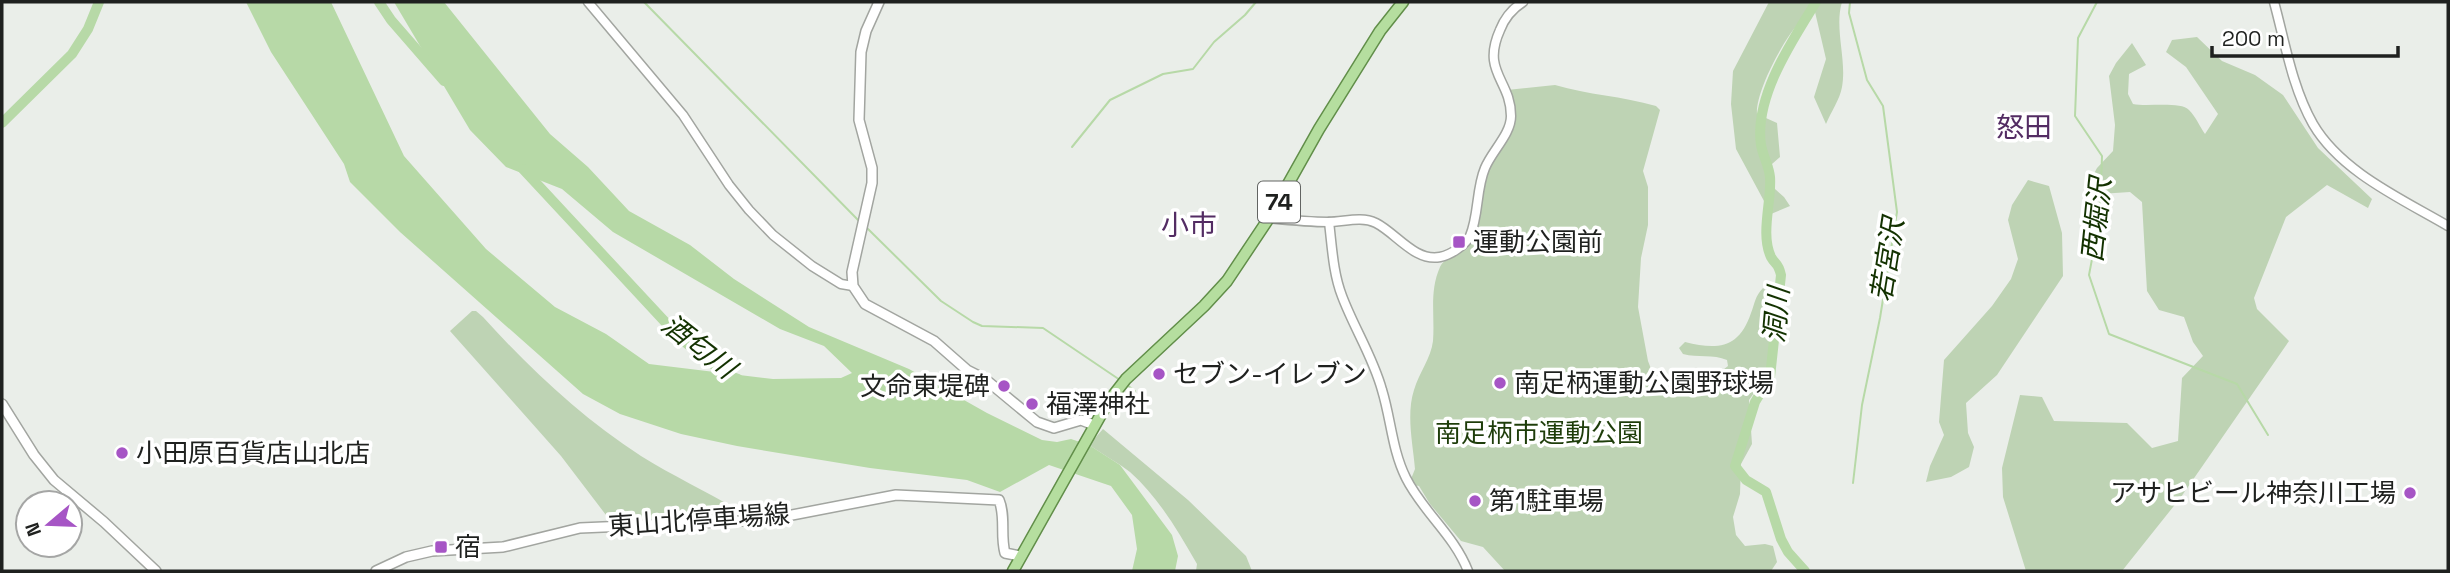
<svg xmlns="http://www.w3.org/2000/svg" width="2450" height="573" viewBox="0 0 2450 573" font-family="'Space Grotesk','Noto Sans JP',sans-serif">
	<rect width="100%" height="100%" fill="#eaeee9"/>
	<!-- green -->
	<g fill="#bed3b4">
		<path d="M1769 2H1842C1834 28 1847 60 1842 87 1840 99 1831 112 1826 124L1814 97 1826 59 1815 12C1811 14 1805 17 1801 21 1785 36 1755 92 1757 114L1777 123 1780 157 1772 164 1775 189 1784 197 1790 206 1771 214 1736 149 1731 104 1733 71Z"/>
		<path d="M2197 37 2222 61 2255 75 2283 95 2318 148 2372 199 2368 208 2327 185 2286 217 2254 298 2257 309 2289 341 2181 497 2122 571H2026L2003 497 2002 468 2020 395 2042 397 2054 421 2127 423 2152 448 2178 441 2182 378 2203 356 2193 342 2184 317 2159 310 2147 291 2142 202 2130 192 2100 194 2091 222 2090 181 2097 168 2113 151 2115 125 2109 76 2116 63 2132 43 2146 65 2129 74 2128 94 2133 104C2147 107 2181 101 2189 110 2196 117 2200 127 2205 134L2218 114 2186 67 2166 52 2172 40Z"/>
		<path d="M1555 85C1588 95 1622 96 1656 106L1660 110 1643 171 1648 187V225L1641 258 1638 307 1648 361 1660 392H1679L1703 383 1707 376 1719 373 1728 366 1727 360C1713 354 1698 358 1683 354L1679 348 1685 342C1717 350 1739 349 1751 313 1755 303 1755 296 1763 288L1775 298 1766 376 1749 400 1752 444 1741 464 1740 494 1733 517 1736 535 1745 546 1765 544 1773 546 1777 562 1771 571H1505L1483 547 1461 541 1430 504 1419 486 1414 485 1411 479 1415 469C1413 444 1406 415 1414 390 1419 373 1431 358 1433 341 1435 315 1429 292 1440 267 1445 256 1462 255 1467 243 1477 219 1478 190 1488 166 1500 138 1528 123 1507 90Z"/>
		<path d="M2028 180 2049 186 2062 233 2063 276 1997 375 1966 403 1968 433 1974 447 1969 467 1951 477 1926 482 1930 466 1944 435 1939 422 1944 360 1992 306 2011 279 2018 259 2008 220 2012 205Z"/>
		<path d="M472 311H476L483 317C530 369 582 418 641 456 675 477 711 494 745 514V516L612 521 609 519 561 456 450 331Z"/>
		<path d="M1103 429 1188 500 1246 556 1252 571H1196L1197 564C1178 531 1159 498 1130 472 1117 462 1102 454 1089 445Z"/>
	</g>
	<!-- water -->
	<path fill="#b7d9a7" d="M246 2H331L404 156 486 249 555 307 606 334 649 364 773 379 841 378 852 373 824 346 780 329 613 232 562 189 506 167 470 130 394 2H444L550 134 588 167 629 211 690 245 734 279 809 327 909 369 987 413 1042 440 1057 442 1071 439 1089 445 1120 465 1172 535 1178 556 1175 571H1132L1137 549 1132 515 1111 486 1049 465 1000 492 967 480 870 468 737 446 681 434 620 414 583 394 400 232 350 182 344 164 271 52Z"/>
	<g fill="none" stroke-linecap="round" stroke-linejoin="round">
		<!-- stream -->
		<g stroke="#b7d9a7" stroke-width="2">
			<path d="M644 2 860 222"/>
			<path d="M1850 2 1849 13 1867 80 1883 106 1897 212 1880 318 1862 405 1853 483"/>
			<path d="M2097 2 2078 38 2075 116 2102 156 2100 217 2089 275 2109 334 2237 384 2268 435"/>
			<path d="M1072 147 1110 100 1163 74 1193 69 1214 42 1245 15 1256 2"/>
			<path d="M867 228 941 301 973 322 982 326 1043 328 1120 380"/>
			<path d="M1127 385 1135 391"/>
		</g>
		<!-- river -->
		<g stroke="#b7d9a7" stroke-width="10">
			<path d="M379 2 391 20 444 81"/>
			<path d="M2 123 72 54 88 29 99 2"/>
			<path d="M523 169 681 339 727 375 738 379"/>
			<path d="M1805 571 1788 552 1781 539 1766 492 1746 480 1735 466 1755 402 1770 377 1781 275C1778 262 1776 266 1771 257 1760 234 1772 200 1770 177 1769 166 1763 156 1761 145 1754 97 1792 41 1816 2"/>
		</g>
		<defs>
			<g id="tertiary">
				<path d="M588 2 683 115 729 185 749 210 773 235 812 266 841 284 853 286"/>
				<path d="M2274 2C2285 42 2292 87 2313 124 2341 172 2402 199 2448 226"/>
				<path d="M1269 218C1289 220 1309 222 1328 222 1344 222 1361 216 1376 223 1396 233 1415 262 1440 257 1451 255 1465 245 1470 236 1479 215 1476 189 1485 168 1492 151 1511 134 1511 116 1511 80 1481 72 1500 30 1505 17 1512 9 1523 2"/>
				<path d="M1329 222C1332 246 1333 273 1342 296 1354 328 1373 357 1382 390 1391 419 1392 450 1406 478 1423 512 1454 535 1468 571"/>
			</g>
			<g id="secondary">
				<path d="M879 2 866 31 861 52 859 120 872 168V183L852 272 853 286 865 304 934 341 967 370 985 379 1037 422 1054 428 1081 420 1094 425"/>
				<path d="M2 404 34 455 54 480 104 522 156 571"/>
				<path d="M376 571 406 557 432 551 503 547 580 528 766 520 896 495 999 500C1006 517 1000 535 1005 553L1020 556"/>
			</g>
			<path id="primary" d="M1013 571 1108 402 1126 379 1204 306 1227 281 1269 218 1319 129 1380 31 1403 2"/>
		</defs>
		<!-- tertiary casing -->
		<use href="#tertiary" stroke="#a2a5a0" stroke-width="11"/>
		<!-- secondary casing -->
		<use href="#secondary" stroke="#a2a5a0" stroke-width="12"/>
		<!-- primary casing -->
		<use href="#primary" stroke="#618e49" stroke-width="13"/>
		<!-- tertiary -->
		<use href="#tertiary" stroke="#fff" stroke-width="8"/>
		<!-- secondary -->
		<use href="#secondary" stroke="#fff" stroke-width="9"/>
		<!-- primary -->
		<use href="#primary" stroke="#b5de9f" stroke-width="10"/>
	</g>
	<!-- markers -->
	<g fill="#a655c5" stroke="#fff" stroke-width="2.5">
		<rect x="1452" y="235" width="14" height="14" rx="3.5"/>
		<circle cx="1159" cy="374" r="7"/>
		<circle cx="1500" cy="383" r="7"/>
		<circle cx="1004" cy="386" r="7"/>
		<circle cx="1032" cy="404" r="7"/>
		<circle cx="122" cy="453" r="7"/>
		<circle cx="2410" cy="493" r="7"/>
		<circle cx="1475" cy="501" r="7"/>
		<rect x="434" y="540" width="14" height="14" rx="3.5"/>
	</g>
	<g text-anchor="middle" stroke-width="7" stroke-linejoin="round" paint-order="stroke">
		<!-- shield labels -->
		<rect fill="#fff" stroke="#626462" stroke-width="2" x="1258" y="181.5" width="42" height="41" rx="5"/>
		<g font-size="24" font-weight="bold" fill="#1f211f">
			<text x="1279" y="210">74</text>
		</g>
		<!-- poi labels -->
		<g font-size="26" fill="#1f211f" stroke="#fff" text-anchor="start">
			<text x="1473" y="251">運動公園前</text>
			<text x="1173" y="383">セブン-イレブン</text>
			<text x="1514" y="392">南足柄運動公園野球場</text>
			<text x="990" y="395" text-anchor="end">文命東堤碑</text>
			<text x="1046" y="413">福澤神社</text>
			<text x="136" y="462">小田原百貨店山北店</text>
			<text x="2396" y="502" text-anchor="end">アサヒビール神奈川工場</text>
			<text x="1489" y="510">第1駐車場</text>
			<text x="455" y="556">宿</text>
		</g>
		<!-- park labels -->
		<g font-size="26" fill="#1e3d0a" stroke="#fff">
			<text x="1539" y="442">南足柄市運動公園</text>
		</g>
		<!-- street labels -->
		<g font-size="26" fill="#1f211f" stroke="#fff">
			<text transform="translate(699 520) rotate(-4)" y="9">東山北停車場線</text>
		</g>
		<!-- neighbourhood labels -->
		<g font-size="28" fill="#532c63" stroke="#fff">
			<text x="2024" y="137">怒田</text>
			<text x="1189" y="235">小市</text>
		</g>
		<!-- water labels -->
		<g font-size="28" font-style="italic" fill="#133200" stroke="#fff">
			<text transform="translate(2096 220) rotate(-84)" y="10">西堀沢</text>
			<text transform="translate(1887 260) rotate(-81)" y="10">若宮沢</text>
			<text transform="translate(1776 315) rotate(-85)" y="10">洞川</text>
			<text transform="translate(699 346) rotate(38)" y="10">酒匂川</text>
		</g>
	</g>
	<!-- border -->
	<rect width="2450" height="573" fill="none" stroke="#1f211f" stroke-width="7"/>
	<!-- north arrow -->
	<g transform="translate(49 524) rotate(251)"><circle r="33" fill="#ffffff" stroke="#a5a6a5" stroke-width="2"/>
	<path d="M0-5L12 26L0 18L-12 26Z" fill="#a655c5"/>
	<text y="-10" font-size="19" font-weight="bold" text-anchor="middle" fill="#1f211f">N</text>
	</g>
	<!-- scale -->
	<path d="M2212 46v10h186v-10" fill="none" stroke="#1f211f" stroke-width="3.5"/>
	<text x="2222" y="46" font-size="21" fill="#1f211f" stroke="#ffffff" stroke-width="5" paint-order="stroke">200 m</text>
</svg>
